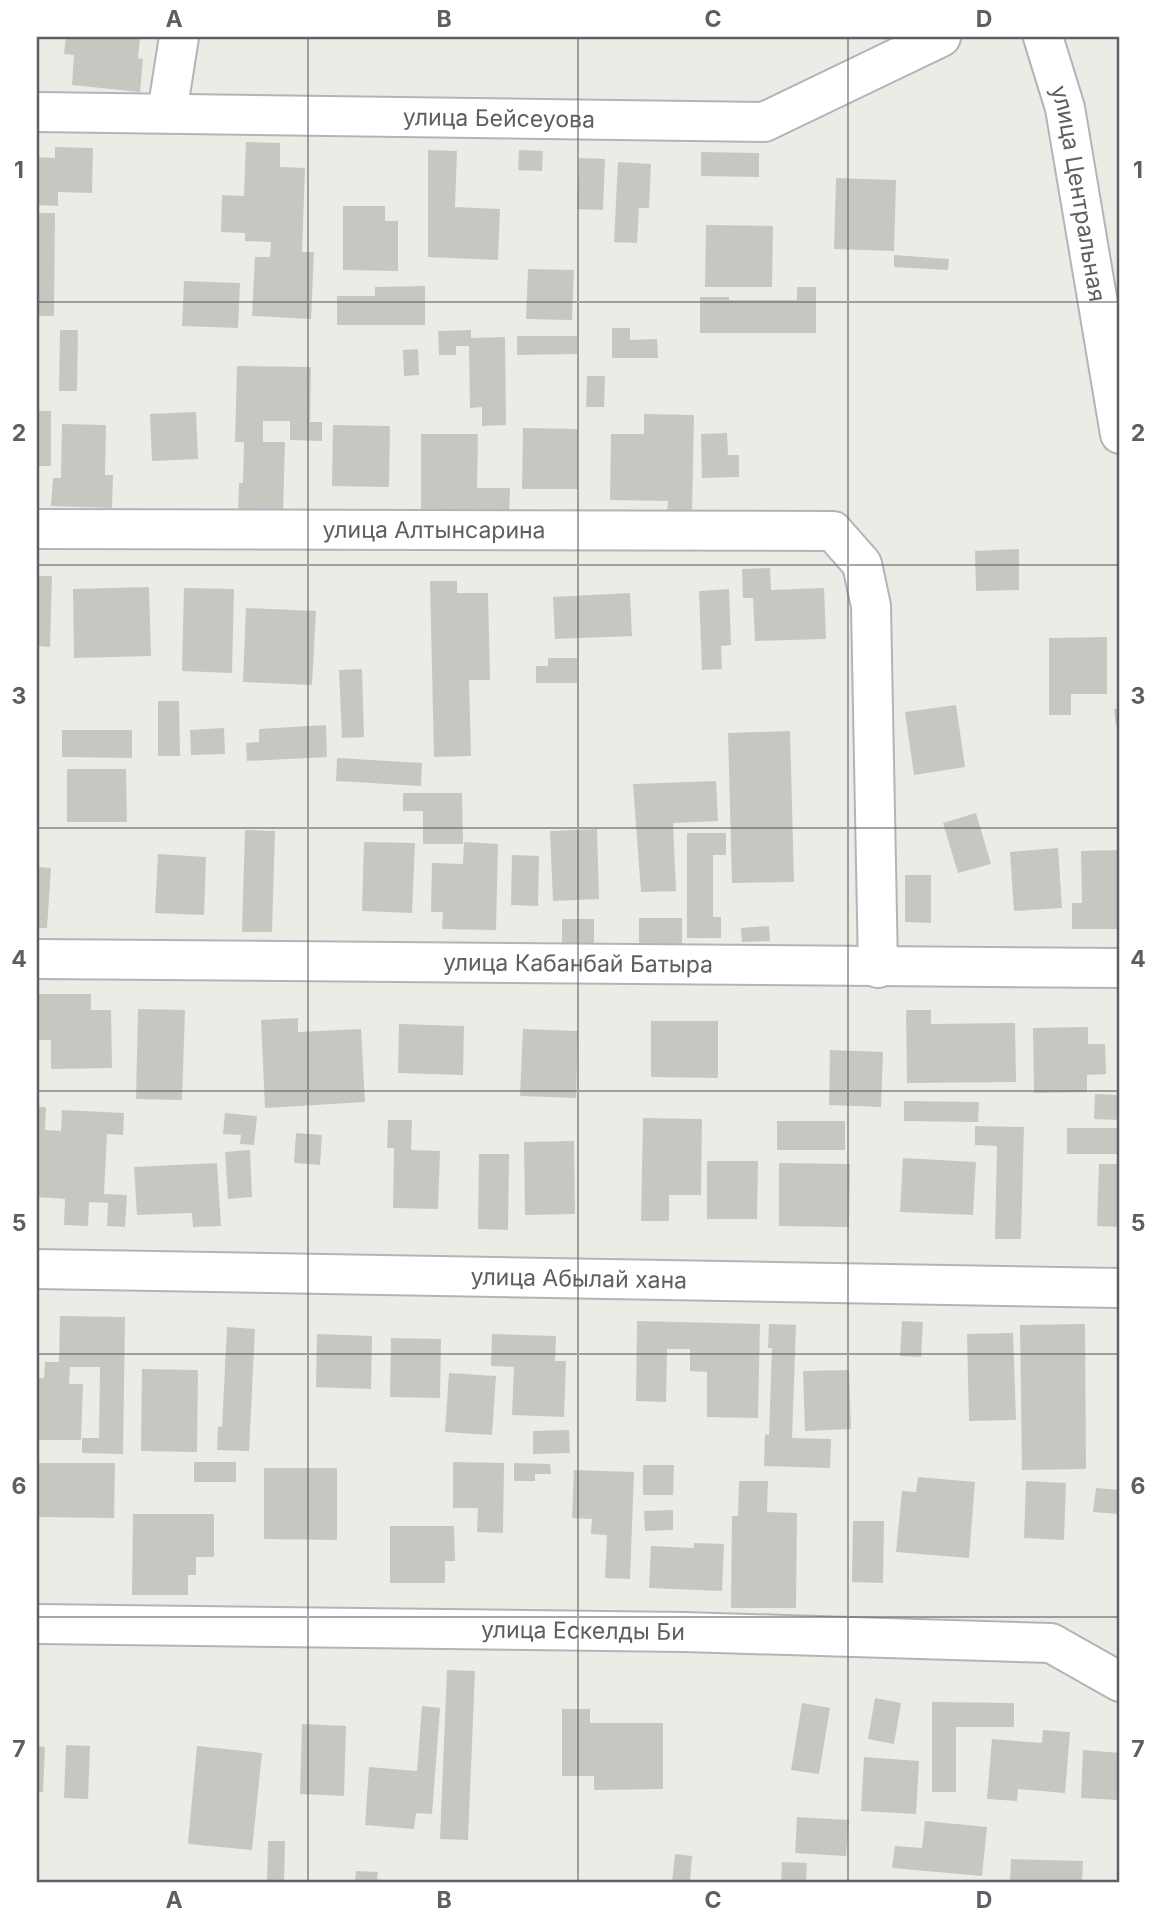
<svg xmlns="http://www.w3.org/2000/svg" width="1157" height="1919" viewBox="0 0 1157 1919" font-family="Inter,sans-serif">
	<rect width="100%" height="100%" fill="#edebe5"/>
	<!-- building -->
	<g fill="#c8c6c1">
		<path d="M66 37H140L138 58 143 59 140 92 72 85 74 55 64 54Z"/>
		<path d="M246 142 280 143V167L305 168 302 252H314L311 319 252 316 255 257H270L271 242 245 241V233L221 232 222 195 244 196Z"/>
		<path d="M55 147 93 148 92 193 58 192V206L37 205V157L55 158Z"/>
		<path d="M428 150 457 151 455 207 500 209 498 260 428 257Z"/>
		<path d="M519 150 543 151 542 171 518 170Z"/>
		<path d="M701 152 759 153V177L701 176Z"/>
		<path d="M579 158 605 159 603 210 577 209Z"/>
		<path d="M618 162 651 164 649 208H639L637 243 614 242Z"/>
		<path d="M836 178 896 180 894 251 834 249Z"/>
		<path d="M343 206H385V221H398V271L343 270Z"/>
		<path d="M37 213H55L54 316H37Z"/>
		<path d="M706 225 773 226 772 287H705Z"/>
		<path d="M894 255 949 259 948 270 894 267Z"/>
		<path d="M528 269 574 270 572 320 526 319Z"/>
		<path d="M184 281 240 283 238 328 182 326Z"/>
		<path d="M425 286V325H337V296H375V287Z"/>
		<path d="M797 287H816V333H700V297H729V300H797Z"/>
		<path d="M612 328H630V340L657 339 658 358H612Z"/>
		<path d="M60 330H78L77 391H59Z"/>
		<path d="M471 330V338L505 337 506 425 482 426V407L470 408 469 346H456V355H439L438 331Z"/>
		<path d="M517 336H577V354L517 355Z"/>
		<path d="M418 349 419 375 404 376 403 350Z"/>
		<path d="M237 366 311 367 310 422H322V441L290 440V421H263V442H285L283 515 238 514 239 483H243L244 442H235Z"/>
		<path d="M587 376H605L604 407H586Z"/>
		<rect x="37" y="411" width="14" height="55"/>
		<path d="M196 412 198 459 152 461 150 414Z"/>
		<path d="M644 414 694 415 692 513H667L668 501 610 500 611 434H644Z"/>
		<path d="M62 424 106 425 105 475H113L112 508 51 506 53 478H61Z"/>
		<path d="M333 425 390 426 389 487 332 486Z"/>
		<path d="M523 428 578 429V489H522Z"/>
		<path d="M727 433 728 455H739V477L702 478 701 434Z"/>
		<path d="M421 434H478L477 488H510L509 516 421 515Z"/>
		<path d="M1019 549V590L976 591 975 551Z"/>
		<path d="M770 568 771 590 824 588 826 639 755 641 753 598H743L742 569Z"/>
		<path d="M37 576H52L50 647 37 646Z"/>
		<path d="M430 581H457V593H488L490 680H469L471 756 434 757Z"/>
		<path d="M149 587 151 656 74 658 73 589Z"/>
		<path d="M184 588 234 589 232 673 182 671Z"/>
		<path d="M729 589 731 645 721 646 722 669 702 670 699 591Z"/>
		<path d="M630 593 632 636 555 639 553 597Z"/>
		<path d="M246 608 316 611 312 685 243 682Z"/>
		<path d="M1107 637V694H1071V715H1049V638Z"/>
		<path d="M548 658H577V683H536V666H548Z"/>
		<path d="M362 669 364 737 342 738 339 670Z"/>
		<path d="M158 701H179L180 756H158Z"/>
		<path d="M956 705 965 767 914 775 905 712Z"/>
		<path d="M1120 708V725L1116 726 1114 709Z"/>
		<path d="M326 725 327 757 247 761 246 743 259 742V729Z"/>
		<path d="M224 728 225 754 191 755 190 730Z"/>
		<path d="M62 730H132V758L62 757Z"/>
		<path d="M790 731 794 882 732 883 728 733Z"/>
		<path d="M337 758 422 763 421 786 336 781Z"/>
		<path d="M67 769H126L127 822H67Z"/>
		<path d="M716 781 718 821 673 823 676 891 641 892 633 784Z"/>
		<path d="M403 793H462L463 844H423V811H403Z"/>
		<path d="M976 813 991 864 958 873 943 823Z"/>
		<path d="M597 829 599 899 553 901 550 831Z"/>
		<path d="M245 830 275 831 272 932H242Z"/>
		<path d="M687 833H726V855H713V917H721V938H687Z"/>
		<path d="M364 842 415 843 412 913 362 911Z"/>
		<path d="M464 842 498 844 496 930 442 929 443 912H431L432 863 463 864Z"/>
		<path d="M1058 848 1062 908 1014 911 1010 852Z"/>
		<path d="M1120 850V929H1072V903H1082L1081 851Z"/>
		<path d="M158 854 206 857 204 915 155 913Z"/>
		<path d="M512 855 539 856 538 906 511 905Z"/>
		<path d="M37 867 51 868 47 928H37Z"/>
		<path d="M905 875H931V923L905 922Z"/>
		<path d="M639 918H682V945L639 946Z"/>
		<rect x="562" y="919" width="32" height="31"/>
		<path d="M769 926 770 941 742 942 741 928Z"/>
		<path d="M37 994H91V1010H111L112 1068 51 1069V1040H37Z"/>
		<path d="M138 1009 185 1010 182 1100 136 1099Z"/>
		<path d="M906 1010H931V1024L1015 1023 1016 1082 907 1083Z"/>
		<path d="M298 1018V1032L361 1029 365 1102 265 1108 261 1020Z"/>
		<path d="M651 1021H718V1078L651 1077Z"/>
		<path d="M399 1024 464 1026 463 1075 398 1073Z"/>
		<path d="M1088 1027V1044H1105L1106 1074 1087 1075V1092L1034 1093 1033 1028Z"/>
		<path d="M523 1029 578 1031 576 1098 520 1096Z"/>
		<path d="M830 1050 883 1052 881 1107 829 1105Z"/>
		<path d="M1095 1094 1120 1095V1120L1094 1119Z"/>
		<path d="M904 1101 979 1102 978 1122 904 1121Z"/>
		<path d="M37 1107H46L45 1130 61 1131 62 1110 124 1113 123 1135 107 1134 104 1194 127 1195 125 1227 107 1226 108 1203 89 1202 88 1226 64 1225 65 1199 37 1197Z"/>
		<path d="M225 1113 257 1116 254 1145 240 1144 241 1135 223 1134Z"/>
		<path d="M643 1118 702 1119 701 1195H669V1221H641Z"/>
		<path d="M388 1120H412L411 1150 440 1151 438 1209 393 1208 394 1148H387Z"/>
		<rect x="777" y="1121" width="68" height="29"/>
		<path d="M975 1126 1024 1127 1021 1239H995L997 1146 975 1145Z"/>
		<rect x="1067" y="1128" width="53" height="26"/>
		<path d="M296 1133 322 1135 320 1165 294 1163Z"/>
		<path d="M574 1141 575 1214 525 1215 524 1142Z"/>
		<path d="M250 1150 252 1197 228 1199 225 1152Z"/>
		<path d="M479 1154H509L508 1230 478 1229Z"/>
		<path d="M903 1158 976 1162 973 1215 900 1212Z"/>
		<path d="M707 1161H758L757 1219H707Z"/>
		<path d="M217 1163 221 1226 193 1227 192 1213 137 1215 134 1167Z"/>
		<path d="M779 1163 850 1164 849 1227 779 1226Z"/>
		<path d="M1099 1164H1120V1227L1097 1226Z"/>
		<path d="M60 1316 125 1317 123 1454 82 1453V1438H99L100 1367H70L69 1384H83L81 1440H37V1378H44L45 1362H59Z"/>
		<path d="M637 1321 760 1324 758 1418 707 1417V1372L690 1371V1349H667L666 1402 636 1401Z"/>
		<path d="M902 1321 923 1322 921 1357 900 1356Z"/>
		<path d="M769 1324 796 1325 792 1438 831 1439 830 1468 764 1466 765 1434 769 1435 772 1348H768Z"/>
		<path d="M1085 1324 1086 1469 1022 1470 1020 1325Z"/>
		<path d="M227 1327 255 1329 249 1451 217 1450 218 1426 222 1427Z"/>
		<path d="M1013 1333 1016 1420 969 1421 967 1334Z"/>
		<path d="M317 1334 372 1336 371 1389 316 1387Z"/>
		<path d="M492 1334 556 1336 555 1361H566L564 1417 512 1415 514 1367 491 1366Z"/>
		<path d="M391 1338 441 1339 440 1398 390 1397Z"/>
		<path d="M142 1369 198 1370 197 1452 141 1451Z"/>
		<path d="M849 1370 851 1429 805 1431 803 1371Z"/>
		<path d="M449 1373 496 1376 492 1435 445 1432Z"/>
		<path d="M569 1430 570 1453 533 1454V1431Z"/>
		<rect x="194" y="1462" width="42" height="20"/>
		<path d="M453 1462 504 1463 503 1533 477 1532 478 1508H453Z"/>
		<path d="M37 1463H115L114 1518 37 1517Z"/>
		<path d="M514 1463 550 1464 551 1474H535V1481H514Z"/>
		<path d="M643 1465H674L673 1495H643Z"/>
		<path d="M264 1468H337V1540L264 1539Z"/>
		<path d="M574 1470 634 1472 630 1579 605 1578 607 1535 591 1534 592 1519 572 1518Z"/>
		<path d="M918 1477 975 1482 969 1558 896 1552 902 1491 916 1492Z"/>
		<path d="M739 1481H768L767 1512 797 1513 796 1608H731L732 1516H738Z"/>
		<path d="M1026 1481 1066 1483 1064 1540 1024 1538Z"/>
		<path d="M1096 1488 1120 1490V1514L1093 1512Z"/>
		<path d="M673 1510V1530L645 1531 644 1511Z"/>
		<path d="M133 1514H214V1557H196V1575H188V1595H132Z"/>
		<path d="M853 1521H884L883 1583 852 1582Z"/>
		<path d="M390 1526H454L455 1561H445V1583H390Z"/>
		<path d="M694 1543 724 1544 722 1591 649 1588 651 1546 694 1548Z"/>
		<path d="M447 1670 475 1671 468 1840 440 1839Z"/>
		<path d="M875 1698 901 1703 894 1744 868 1739Z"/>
		<path d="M932 1702 1014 1703V1727H956V1792H932Z"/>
		<path d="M802 1703 830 1708 819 1774 791 1770Z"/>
		<path d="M422 1706 440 1708 432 1814 416 1813 414 1829 365 1825 369 1767 417 1771Z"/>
		<path d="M562 1709H590V1723H663V1789L594 1790V1776H562Z"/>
		<path d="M302 1724 346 1726 344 1796 300 1794Z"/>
		<path d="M1043 1730 1070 1732 1065 1793 1018 1789 1017 1801 987 1799 992 1739 1042 1743Z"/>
		<path d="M66 1745 90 1746 88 1799 64 1798Z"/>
		<path d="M37 1746 45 1747 43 1792H37Z"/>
		<path d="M197 1746 262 1753 252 1850 188 1844Z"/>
		<path d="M1083 1750 1120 1753 1118 1800 1081 1798Z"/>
		<path d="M864 1757 919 1761 916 1814 861 1811Z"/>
		<path d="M797 1817 849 1820 846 1856 795 1853Z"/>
		<path d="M925 1821 987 1827 982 1876 892 1868 895 1846 922 1848Z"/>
		<path d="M268 1841H285L284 1882H267Z"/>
		<path d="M675 1854 692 1856 690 1882H672Z"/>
		<path d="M1011 1859 1083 1861 1082 1882H1010Z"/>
		<path d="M782 1862 807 1863 806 1882H781Z"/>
		<path d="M356 1871 378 1872 377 1879 393 1882H355Z"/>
	</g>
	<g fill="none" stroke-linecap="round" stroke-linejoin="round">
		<defs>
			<g id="minor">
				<path id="s1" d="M1043 37 1065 108 1120 434"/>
				<path id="s2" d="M37 112 764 122 941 37"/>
				<path d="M167 113 179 37"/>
				<path id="s3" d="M37 529 833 531 862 564 871 606 878 968"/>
				<path id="s4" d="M37 959 1120 968"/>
				<path id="s5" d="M37 1269 1120 1288"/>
				<path id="s6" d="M37 1624 684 1632 1051 1643 1120 1682"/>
			</g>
		</defs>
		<!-- minor casing -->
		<use href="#minor" stroke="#b2b4b8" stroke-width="42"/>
		<!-- minor -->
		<use href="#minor" stroke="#fff" stroke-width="38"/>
	</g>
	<!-- grid -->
	<path fill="none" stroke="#5c5f63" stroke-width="2" stroke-opacity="0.55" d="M308 37V1882M578 37V1882M848 37V1882M37 302H1120M37 565H1120M37 828H1120M37 1091H1120M37 1354H1120M37 1617H1120"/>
	<g text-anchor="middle" stroke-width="5" stroke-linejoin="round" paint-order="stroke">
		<!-- street labels -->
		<g font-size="23" fill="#5c5f63" stroke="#fff">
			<text dy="8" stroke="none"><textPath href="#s2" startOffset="462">улица Бейсеуова</textPath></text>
			<text dy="8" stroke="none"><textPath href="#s1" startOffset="161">улица Центральная</textPath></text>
			<text dy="8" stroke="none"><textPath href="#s3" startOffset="397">улица Алтынсарина</textPath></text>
			<text dy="8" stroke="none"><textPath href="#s4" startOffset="541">улица Кабанбай Батыра</textPath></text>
			<text dy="8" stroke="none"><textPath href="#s5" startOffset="542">улица Абылай хана</textPath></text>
			<text dy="8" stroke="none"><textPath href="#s6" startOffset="546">улица Ескелды Би</textPath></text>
		</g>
	</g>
	<!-- border -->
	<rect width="1157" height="1919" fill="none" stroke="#ffffff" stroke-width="77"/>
	<rect x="38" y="38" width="1080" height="1843" fill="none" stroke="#5c5f63" stroke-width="2.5"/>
	<g font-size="23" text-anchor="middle" font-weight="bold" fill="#5c5f63">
		<text x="174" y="27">A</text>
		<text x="444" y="27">B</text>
		<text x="713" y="27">C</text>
		<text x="984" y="27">D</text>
		<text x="19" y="178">1</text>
		<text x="1138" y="178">1</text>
		<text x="19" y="441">2</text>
		<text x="1138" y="441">2</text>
		<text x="19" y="704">3</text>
		<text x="1138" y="704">3</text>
		<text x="19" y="967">4</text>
		<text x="1138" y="967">4</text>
		<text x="19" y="1231">5</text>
		<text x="1138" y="1231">5</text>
		<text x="19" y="1494">6</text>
		<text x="1138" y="1494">6</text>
		<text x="19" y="1757">7</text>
		<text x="1138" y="1757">7</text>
		<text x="174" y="1908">A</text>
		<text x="444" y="1908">B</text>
		<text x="713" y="1908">C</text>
		<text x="984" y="1908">D</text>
	</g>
</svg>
